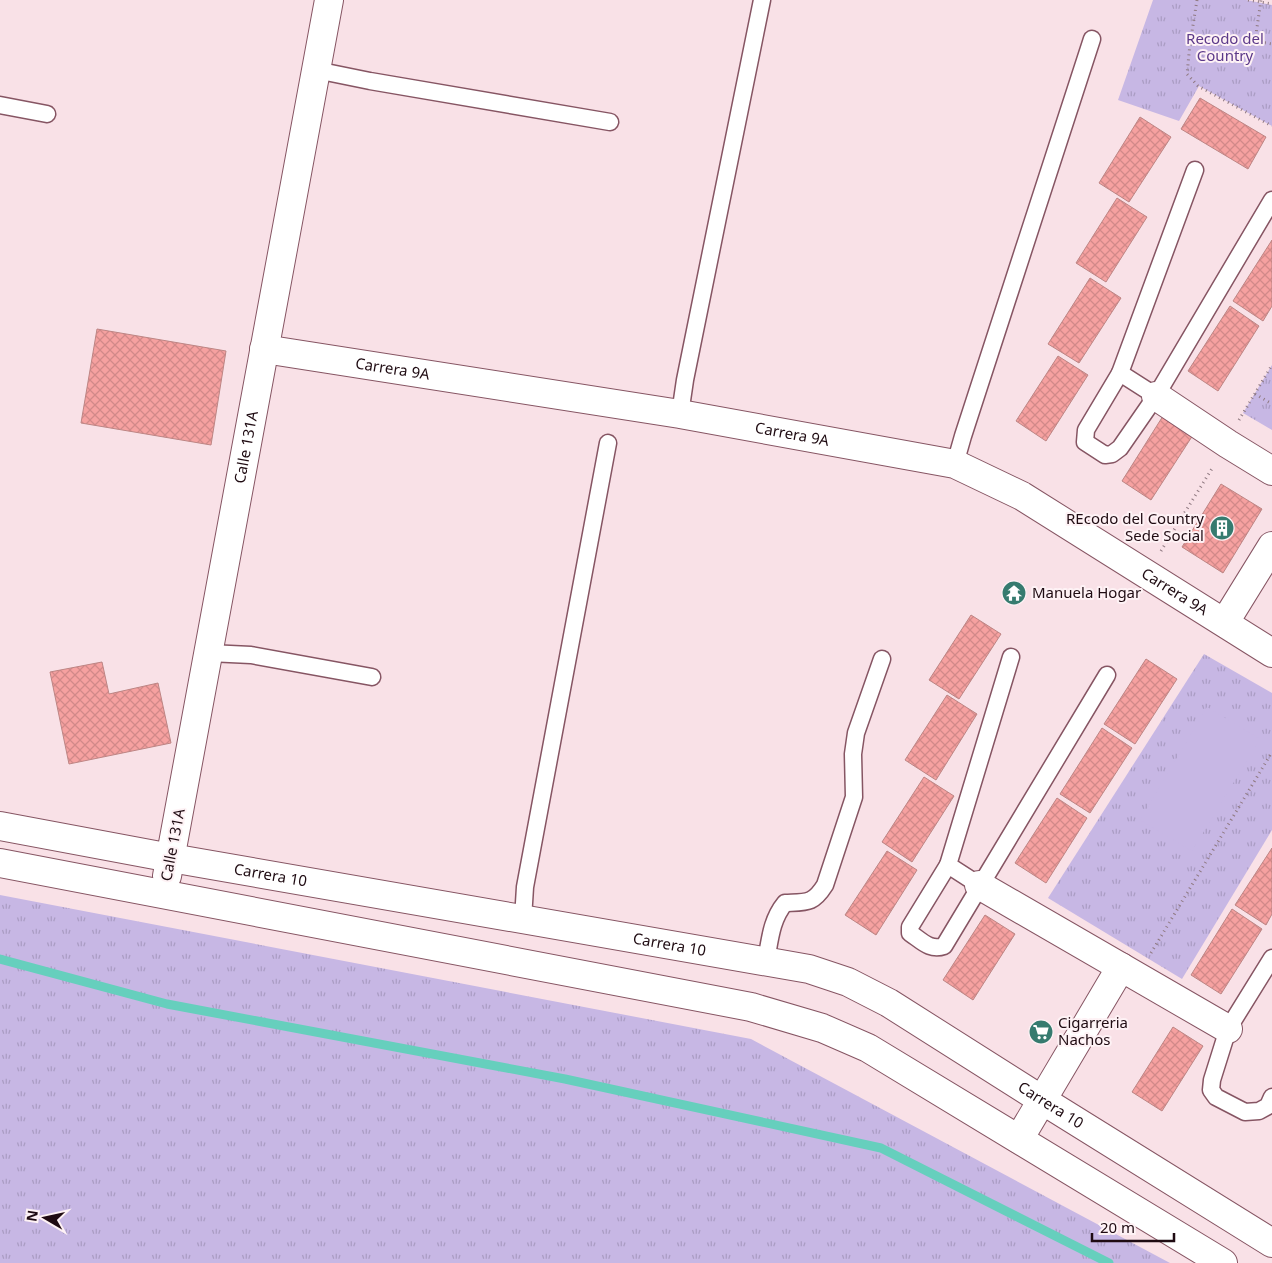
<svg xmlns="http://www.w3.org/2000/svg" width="1272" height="1263" viewBox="0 0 1272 1263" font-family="'Noto Sans',sans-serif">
	<defs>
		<pattern id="grass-tufts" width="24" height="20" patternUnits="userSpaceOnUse" patternTransform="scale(1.25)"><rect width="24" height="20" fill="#c7b7e4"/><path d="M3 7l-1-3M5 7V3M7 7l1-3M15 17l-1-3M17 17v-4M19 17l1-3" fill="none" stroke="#aa9cc3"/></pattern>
		<pattern id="building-cross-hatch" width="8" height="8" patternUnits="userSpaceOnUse" patternTransform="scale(1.25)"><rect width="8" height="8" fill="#f6a1a0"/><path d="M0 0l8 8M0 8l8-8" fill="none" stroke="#d28989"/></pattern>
	</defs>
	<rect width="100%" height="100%" fill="#f9e1e7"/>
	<!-- grass -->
	<g fill="url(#grass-tufts)">
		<path d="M1153 0H1246L1272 5V126L1199 86 1179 121 1118 100Z"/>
		<path d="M1272 365V430L1243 413Z"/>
		<path d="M1204 654 1272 693V830L1182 979 1048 898Z"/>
		<path d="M0 895 751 1039 1170 1263H0Z"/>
	</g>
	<!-- pitch -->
	<path fill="#c7b7e4" d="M1207 707 1260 739 1192 851 1140 820Z"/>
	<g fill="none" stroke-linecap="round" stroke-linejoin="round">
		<!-- stream -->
		<path stroke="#66cfbd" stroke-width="9" d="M0 959 167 1004 565 1079 881 1148 1109 1263"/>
	</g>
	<!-- building -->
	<g fill="url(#building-cross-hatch)" stroke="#bd8584">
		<path d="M1200 98 1266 137 1248 169 1181 129Z"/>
		<path d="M1140 117 1171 137 1129 202 1099 183Z"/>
		<path d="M1117 198 1147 217 1106 282 1076 263Z"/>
		<path d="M1272 240V306L1263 321 1233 301Z"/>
		<path d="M1090 278 1121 298 1079 363 1048 344Z"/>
		<path d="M1230 306 1259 326 1218 391 1188 371Z"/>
		<path d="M97 329 226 351 211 445 81 423Z"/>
		<path d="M1058 356 1088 375 1046 441 1016 421Z"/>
		<path d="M1163 416 1193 435 1151 500 1122 481Z"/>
		<path d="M1221 484 1262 509 1223 573 1182 547Z"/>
		<path d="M971 615 1001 634 959 699 929 680Z"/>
		<path d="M1146 659 1177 679 1135 744 1104 724Z"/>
		<path d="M102 662 109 694 158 683 171 743 69 764 50 672Z"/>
		<path d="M947 695 977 714 936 780 905 760Z"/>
		<path d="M1102 728 1132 748 1090 813 1060 794Z"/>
		<path d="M924 777 954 796 912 862 882 842Z"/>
		<path d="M1057 798 1087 818 1046 883 1015 863Z"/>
		<path d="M1272 848V914L1266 925 1235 905Z"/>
		<path d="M887 851 917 870 876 935 845 915Z"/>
		<path d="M1232 909 1262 929 1221 994 1191 975Z"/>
		<path d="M985 915 1015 934 973 1000 943 980Z"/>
		<path d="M1173 1027 1203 1046 1162 1111 1132 1092Z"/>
	</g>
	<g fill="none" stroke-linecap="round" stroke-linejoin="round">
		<defs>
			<g id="lane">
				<path d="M316 70 370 81 610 122"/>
				<path d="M0 105 47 114"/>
				<path d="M1120 373 1086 430 1085 442 1105 455 1112 454 1120 448 1156 396 1272 200"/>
				<path d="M1156 396 1120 373 1195 170"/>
				<path d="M680 414 685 380 762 0"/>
				<path d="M955 464 963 436 1092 39"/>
				<path d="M209 653 251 655 372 677"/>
				<path d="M948 865 910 927V933C922 941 930 951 944 946L1107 675"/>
				<path d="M979 885 948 865 1011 657"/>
				<path d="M523 919 525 887 608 443"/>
				<path d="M1272 958 1228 1029 1212 1080 1211 1090 1216 1097 1245 1112 1259 1111 1268 1106 1272 1097"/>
				<path d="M766 961C770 940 771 920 785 903 807 902 813 904 825 885L854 797 853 754 856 733 882 659"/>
			</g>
			<g id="street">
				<path id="s1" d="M264 349 680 414 955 464 1022 496 1272 653"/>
				<path d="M1156 396 1228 444 1272 471"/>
				<path d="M1225 622 1272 546"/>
				<path id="s2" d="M0 826 171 858 809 969 848 982 889 1003 1042 1100 1272 1243"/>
				<path d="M0 863 751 1007 822 1028 868 1048 1223 1263"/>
				<path id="s3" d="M167 876 329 0"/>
				<path d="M979 885 1228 1029"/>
				<path d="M1019 1139 1121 967"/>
			</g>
		</defs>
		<!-- lane casing -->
		<use href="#lane" stroke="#865563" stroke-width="19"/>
		<!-- street casing -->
		<use href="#street" stroke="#865563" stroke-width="30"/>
		<!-- path -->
		<g stroke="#8f7980" stroke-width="3" stroke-dasharray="1 4" stroke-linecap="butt">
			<path d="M1197 0 1190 44 1187 74 1198 86 1272 126"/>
			<path d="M1248 0 1272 4"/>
			<path d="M1255 41 1272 44"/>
			<path d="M1255 394 1272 404"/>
			<path d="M1239 420 1272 365"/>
			<path d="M1161 551 1213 467"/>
			<path d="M1151 953 1272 752"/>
		</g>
		<!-- lane -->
		<use href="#lane" stroke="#fff" stroke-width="16"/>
		<!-- street -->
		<use href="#street" stroke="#fff" stroke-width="28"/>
		<!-- path-bridge -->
		<path stroke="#8f7980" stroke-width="3" stroke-dasharray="1 4" stroke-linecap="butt" d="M1255 41 1261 0"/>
	</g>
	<!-- icons -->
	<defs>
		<symbol id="building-disc" viewBox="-11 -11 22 22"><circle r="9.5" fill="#367b6f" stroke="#fef2f5"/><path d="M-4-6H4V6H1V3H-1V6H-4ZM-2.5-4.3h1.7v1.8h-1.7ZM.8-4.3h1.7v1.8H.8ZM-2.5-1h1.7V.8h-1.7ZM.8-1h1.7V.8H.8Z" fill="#fff"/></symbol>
		<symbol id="temple-disc" viewBox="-11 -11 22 22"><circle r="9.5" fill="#367b6f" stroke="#fef2f5"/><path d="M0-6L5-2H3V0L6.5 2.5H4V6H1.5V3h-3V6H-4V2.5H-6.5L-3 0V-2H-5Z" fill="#fff"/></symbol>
		<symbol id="supermarket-disc" viewBox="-11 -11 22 22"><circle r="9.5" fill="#367b6f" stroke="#fef2f5"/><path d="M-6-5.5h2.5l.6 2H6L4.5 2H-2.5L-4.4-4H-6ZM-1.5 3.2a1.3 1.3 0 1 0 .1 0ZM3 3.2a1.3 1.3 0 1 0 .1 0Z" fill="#fff"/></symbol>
	</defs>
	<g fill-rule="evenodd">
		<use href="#building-disc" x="1208" y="514" width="28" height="28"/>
		<use href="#temple-disc" x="1000" y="579" width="28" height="28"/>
		<use href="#supermarket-disc" x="1027" y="1018" width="28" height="28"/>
	</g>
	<g text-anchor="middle" stroke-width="4" stroke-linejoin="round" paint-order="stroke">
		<!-- park labels -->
		<g font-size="15" fill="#5b3889" stroke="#fef2f5">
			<text x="1225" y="44">Recodo del<tspan x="1225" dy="17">Country</tspan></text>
		</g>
		<!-- street labels -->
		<g font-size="15" fill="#1f0b12" stroke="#fef2f5">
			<text dy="5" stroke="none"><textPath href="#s1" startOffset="130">Carrera 9A</textPath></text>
			<text dy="5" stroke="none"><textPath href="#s1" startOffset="535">Carrera 9A</textPath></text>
			<text dy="5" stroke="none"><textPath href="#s3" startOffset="436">Calle 131A</textPath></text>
			<text dy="5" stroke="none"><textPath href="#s1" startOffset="955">Carrera 9A</textPath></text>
			<text transform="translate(173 845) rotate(-79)" y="5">Calle 131A</text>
			<text dy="5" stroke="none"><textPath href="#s2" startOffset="275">Carrera 10</textPath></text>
			<text dy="5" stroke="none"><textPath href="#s2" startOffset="680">Carrera 10</textPath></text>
			<text dy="5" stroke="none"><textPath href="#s2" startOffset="1100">Carrera 10</textPath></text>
		</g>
		<!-- poi labels -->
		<g font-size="15" fill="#1f0b12" stroke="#fef2f5" text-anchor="start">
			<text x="1204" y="524" text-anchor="end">REcodo del Country<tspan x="1204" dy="17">Sede Social</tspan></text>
			<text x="1032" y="598">Manuela Hogar</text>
			<text x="1058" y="1028">Cigarreria<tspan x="1058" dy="17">Nachos</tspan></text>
		</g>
	</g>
	<!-- north arrow -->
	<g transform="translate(45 1218) rotate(279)" stroke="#fef2f5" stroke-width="4" paint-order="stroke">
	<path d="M0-4L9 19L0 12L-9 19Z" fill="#1f0b12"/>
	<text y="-8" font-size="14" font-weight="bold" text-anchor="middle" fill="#1f0b12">N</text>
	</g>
	<!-- scale -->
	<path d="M1092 1233v8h82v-8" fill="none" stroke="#1f0b12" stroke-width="2.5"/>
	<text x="1100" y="1233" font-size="15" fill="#1f0b12" stroke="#fef2f5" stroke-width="4" paint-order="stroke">20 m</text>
</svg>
